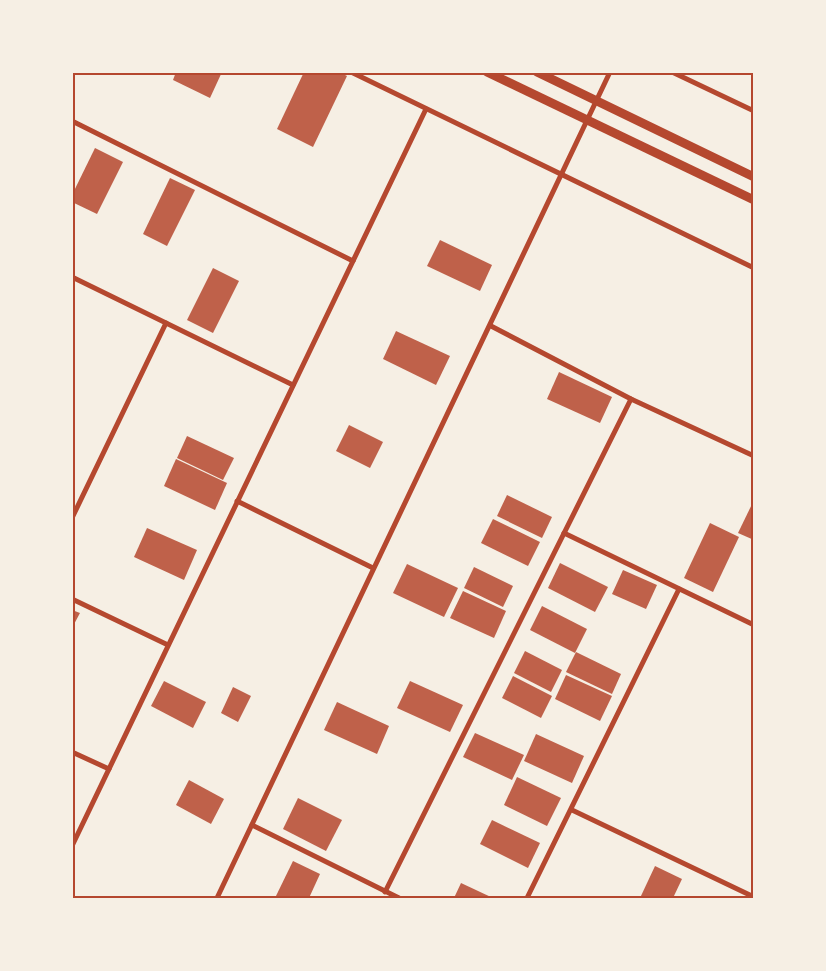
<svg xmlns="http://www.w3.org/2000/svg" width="826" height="971" viewBox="0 0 826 971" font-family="Roboto,sans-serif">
	<rect width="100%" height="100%" fill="#f6efe4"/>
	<!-- building -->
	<g fill="#bf614a">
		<path d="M176 72H222L210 98 173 80Z"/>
		<path d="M304 72H339L347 76 313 147 277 129Z"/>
		<path d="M95 148 123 162 97 214 72 202V195Z"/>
		<path d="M170 178 195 190 167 246 143 234Z"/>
		<path d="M440 240 492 265 480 291 427 266Z"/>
		<path d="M213 268 239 281 213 333 187 320Z"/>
		<path d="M396 331 450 356 436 385 383 359Z"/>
		<path d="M559 372 612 397 600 423 547 399Z"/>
		<path d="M349 425 383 442 370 468 336 451Z"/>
		<path d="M187 436 234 458 223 480 177 458Z"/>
		<path d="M176 459 227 483 215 510 164 486Z"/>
		<path d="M507 495 552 517 542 538 497 516Z"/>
		<path d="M754 500V540L738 533Z"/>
		<path d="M493 519 540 542 528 566 481 543Z"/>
		<path d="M710 523 739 537 713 592 684 578Z"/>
		<path d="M147 528 197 550 184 580 134 557Z"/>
		<path d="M560 563 608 587 595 612 548 588Z"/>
		<path d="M407 564 458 588 444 617 393 593Z"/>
		<path d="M474 567 513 586 503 607 464 588Z"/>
		<path d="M623 570 657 585 646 609 612 594Z"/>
		<path d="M463 591 506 611 494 638 450 618Z"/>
		<path d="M542 606 587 629 575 653 530 630Z"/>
		<path d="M72 610 80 613 72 628Z"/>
		<path d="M525 651 562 670 551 692 514 673Z"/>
		<path d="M576 652 621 674 612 694 566 672Z"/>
		<path d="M566 675 612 696 600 721 555 699Z"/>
		<path d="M513 676 552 696 541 718 502 698Z"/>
		<path d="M164 681 206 702 193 728 151 706Z"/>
		<path d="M410 681 463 705 450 732 397 708Z"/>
		<path d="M233 687 251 696 238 722 221 713Z"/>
		<path d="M337 702 389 726 377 754 324 730Z"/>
		<path d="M475 733 524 755 512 780 463 757Z"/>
		<path d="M536 734 584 756 572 783 524 761Z"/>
		<path d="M517 777 561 798 547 826 504 805Z"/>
		<path d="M189 780 224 799 211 824 176 805Z"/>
		<path d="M298 798 342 820 326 851 283 829Z"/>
		<path d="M492 820 540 843 528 868 480 844Z"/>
		<path d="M293 861 320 874 309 898H275Z"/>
		<path d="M655 866 682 879 673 898H640Z"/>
		<path d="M461 883 493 898H454Z"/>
	</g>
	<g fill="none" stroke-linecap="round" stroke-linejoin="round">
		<!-- minor -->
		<g stroke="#b5482f" stroke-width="5">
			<path d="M351 72 754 268"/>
			<path d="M672 72 754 111"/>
			<path d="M72 121 353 261"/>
			<path d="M72 277 293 385"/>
			<path d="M491 326 631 399 754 456"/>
			<path d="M237 501 373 568"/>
			<path d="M72 518 166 323"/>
			<path d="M564 533 754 625"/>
			<path d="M72 599 168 645"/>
			<path d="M72 752 109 769"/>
			<path d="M572 810 754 897"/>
			<path d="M252 825 399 898"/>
			<path d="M72 846 426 109"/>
			<path d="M385 892 631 399"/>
			<path d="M217 898 610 72"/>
			<path d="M527 898 679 589"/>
		</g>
		<!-- tertiary -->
		<g stroke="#b5482f" stroke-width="9">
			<path d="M487 72 754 200"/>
			<path d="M537 72 754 177"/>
		</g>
	</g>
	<!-- border -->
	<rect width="826" height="971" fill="none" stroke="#f6efe4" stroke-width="148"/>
	<rect x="74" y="74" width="678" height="823" fill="none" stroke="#b5482f" stroke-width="2"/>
</svg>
